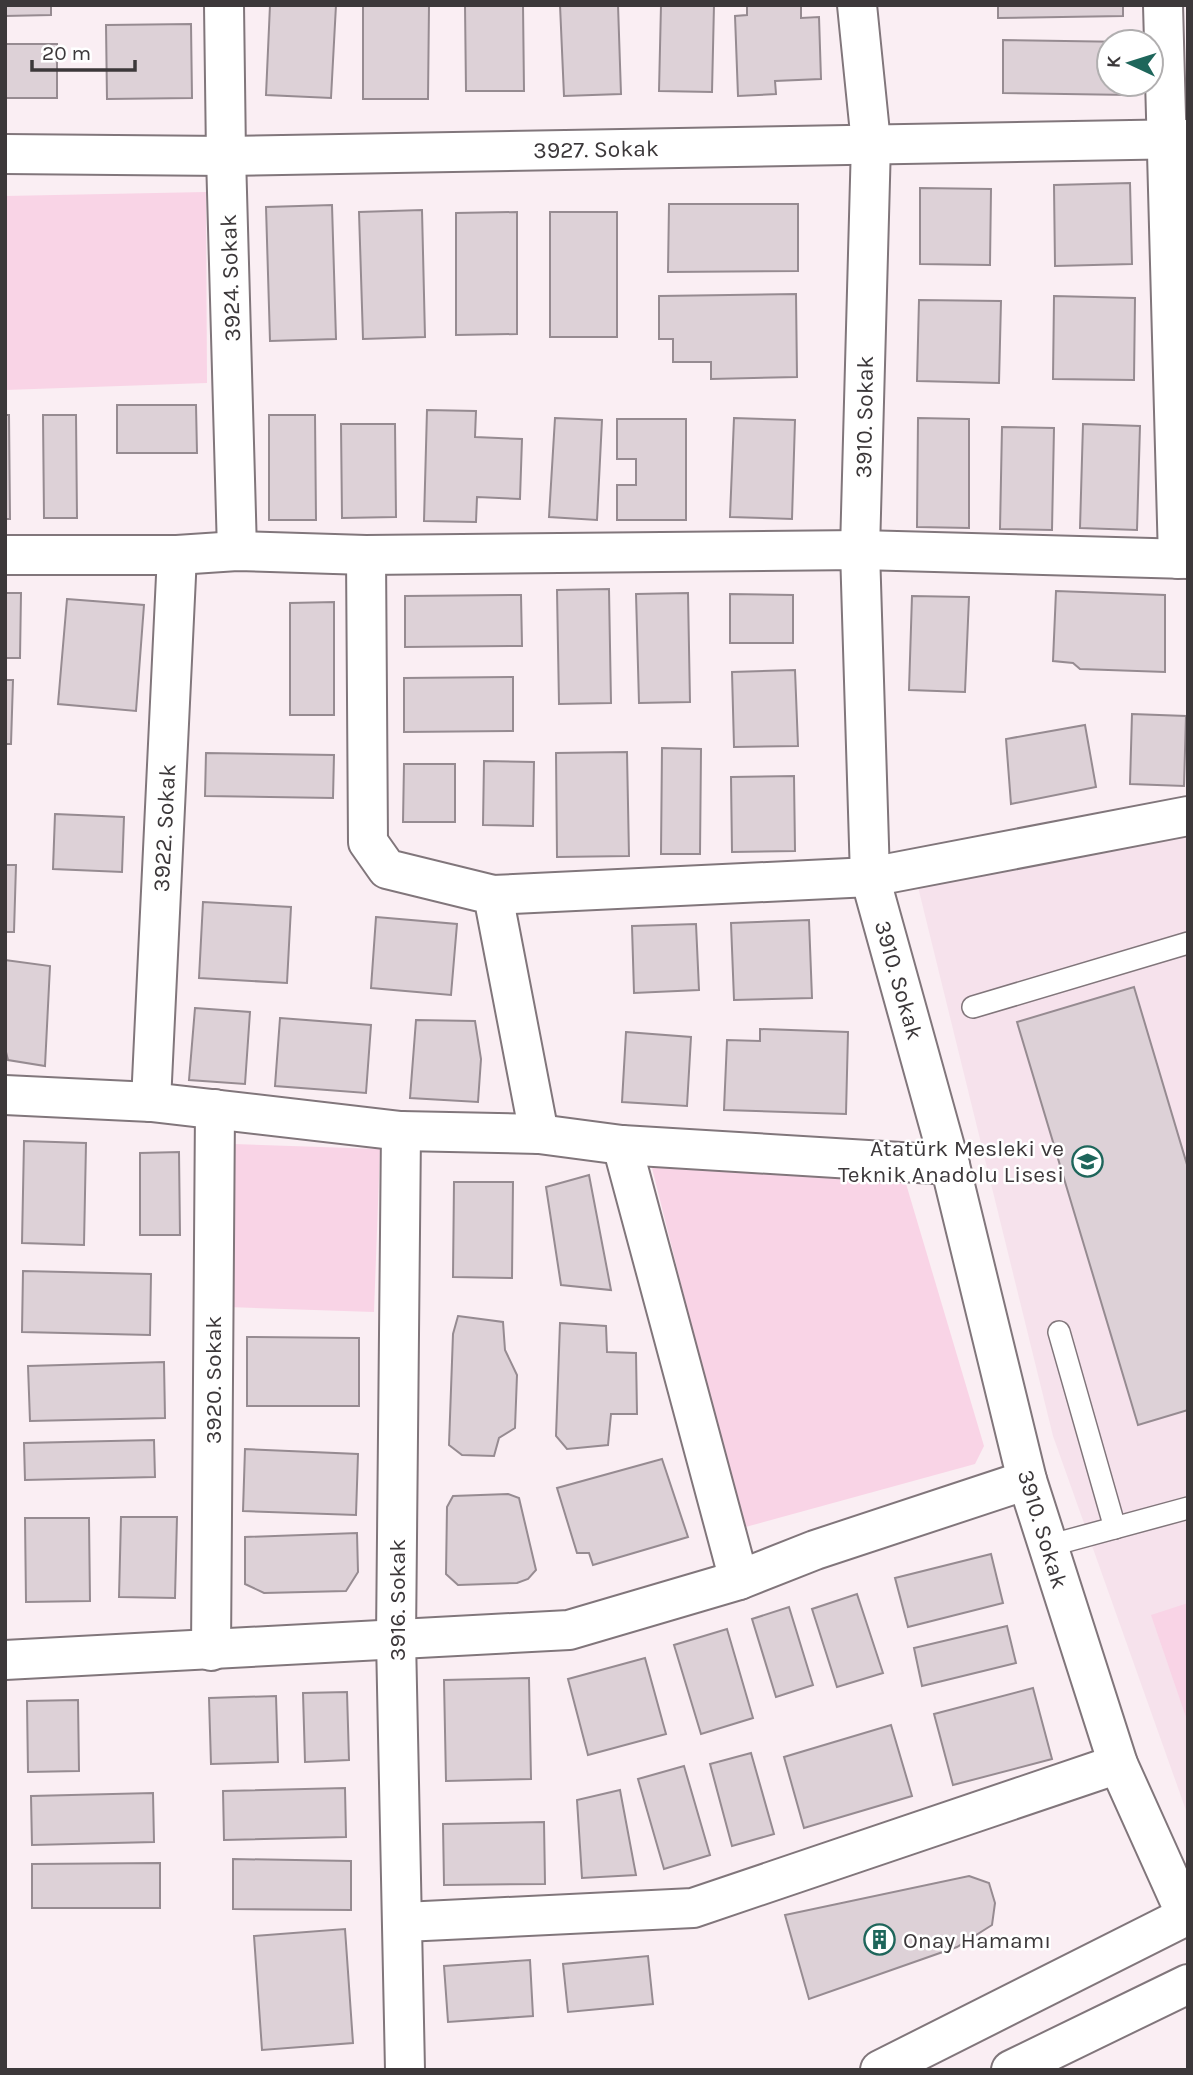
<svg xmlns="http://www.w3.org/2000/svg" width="1193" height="2075" viewBox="0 0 1193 2075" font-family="Karla,sans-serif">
	<rect width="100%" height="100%" fill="#faeef3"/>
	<!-- built -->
	<path fill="#f6e2ec" d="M1188 837V1816L1053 1436 918 887Z"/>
	<!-- green -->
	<g fill="#f9d4e6">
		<path d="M206 192 207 383 5 390V196Z"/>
		<path d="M234 1144 380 1149 374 1312 228 1307Z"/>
		<path d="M650 1160 904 1177 984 1446 975 1464 742 1528Z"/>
		<path d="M1188 1603V1723L1151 1615Z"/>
	</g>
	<!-- building -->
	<g fill="#ddd1d7" stroke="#968b91" stroke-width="2">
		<path d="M5 5H51V15L5 16Z"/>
		<path d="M270 5H336L331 98 266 95Z"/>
		<path d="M363 5H429L428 99H363Z"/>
		<path d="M465 5H523L524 91H466Z"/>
		<path d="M560 5H618L621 94 564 96Z"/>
		<path d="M661 5H714L712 92 659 91Z"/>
		<path d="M747 5H801V18L819 17 821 79 775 81 776 94 738 96 735 16 747 15Z"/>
		<path d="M998 5H1123V16L998 18Z"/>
		<path d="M191 24 192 98 107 99 106 25Z"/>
		<path d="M1003 40 1130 42H1109V84H1130V95L1003 93Z"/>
		<rect x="5" y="44" width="52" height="54"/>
		<path d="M1130 183 1132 264 1055 266 1054 185Z"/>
		<path d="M920 188 991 189 990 265 920 264Z"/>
		<path d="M669 204H798V271L668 272Z"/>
		<path d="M332 205 336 339 270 341 266 207Z"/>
		<path d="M422 210 425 337 363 339 359 212Z"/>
		<path d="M517 212V334L456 335V213Z"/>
		<rect x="550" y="212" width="67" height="125"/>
		<path d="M796 294 797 377 711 379V362H673V339H659V296Z"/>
		<path d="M1054 296 1135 298 1134 380 1053 379Z"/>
		<path d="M919 300 1001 301 999 383 917 381Z"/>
		<path d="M117 405H196L197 453H117Z"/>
		<path d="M427 410 476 411 475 437 522 439 520 499 477 497 476 522 424 521Z"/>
		<path d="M5 415H9L10 519H5Z"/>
		<path d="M43 415H76L77 518H44Z"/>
		<path d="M269 415H315L316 520H269Z"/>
		<path d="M555 418 602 420 597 520 549 517Z"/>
		<path d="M734 418 795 420 792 519 730 517Z"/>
		<path d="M918 418 969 419V528L917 527Z"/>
		<path d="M617 419H686V520H617V485H636V459H617Z"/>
		<path d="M341 424H395L396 517 342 518Z"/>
		<path d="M1083 424 1140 426 1137 530 1080 528Z"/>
		<path d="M1002 427 1054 428 1052 530 1000 529Z"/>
		<path d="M609 589 611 703 559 704 557 590Z"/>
		<path d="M1056 591 1165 595V672L1080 669 1073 663 1053 661Z"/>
		<path d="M5 593H21L20 658H5Z"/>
		<path d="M688 593 690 702 639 703 636 594Z"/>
		<path d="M730 594 793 595V643H730Z"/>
		<path d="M521 595 522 646 405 647V596Z"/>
		<path d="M912 596 969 597 965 692 909 690Z"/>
		<path d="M67 599 144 605 136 711 58 704Z"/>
		<path d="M334 602V715H290V603Z"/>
		<path d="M795 670 798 746 734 747 732 672Z"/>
		<path d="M513 677V731L404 732V678Z"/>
		<path d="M5 680H13L11 744H5Z"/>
		<path d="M1132 714 1186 716 1184 786 1130 784Z"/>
		<path d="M1085 725 1096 787 1011 804 1006 739Z"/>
		<path d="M662 748 701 749 700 854H661Z"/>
		<path d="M627 752 629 856 557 857 556 753Z"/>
		<path d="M206 753 334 755 333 798 205 796Z"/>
		<path d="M484 761 534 762 533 826 483 825Z"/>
		<path d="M404 764H455V822H403Z"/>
		<path d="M794 776 795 851 732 852 731 777Z"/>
		<path d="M55 814 124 817 122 872 53 869Z"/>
		<path d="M5 865H16L14 932H5Z"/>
		<path d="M203 902 291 907 287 983 199 978Z"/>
		<path d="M376 917 457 924 451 995 371 988Z"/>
		<path d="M809 920 812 998 734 1000 731 923Z"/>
		<path d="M696 924 699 990 634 993 632 926Z"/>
		<path d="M5 960 50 966 45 1066 8 1060 5 1048Z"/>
		<path d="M1134 987 1188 1168V1410L1138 1425 1017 1022Z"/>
		<path d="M195 1008 250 1012 245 1084 189 1080Z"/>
		<path d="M280 1018 371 1025 366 1093 275 1086Z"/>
		<path d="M416 1020 475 1021 481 1059 478 1102 410 1098Z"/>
		<path d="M760 1029 848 1032 846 1114 724 1110 727 1040 760 1041Z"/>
		<path d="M626 1032 691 1037 687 1106 622 1102Z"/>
		<path d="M24 1141 86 1143 84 1245 22 1243Z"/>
		<path d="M179 1152 180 1235H140V1153Z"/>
		<path d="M589 1175 611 1290 561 1285 546 1187Z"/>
		<path d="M454 1182H513L512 1278 453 1277Z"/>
		<path d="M23 1271 151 1274 150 1335 22 1332Z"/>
		<path d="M458 1316 503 1322 505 1350 517 1375 515 1428 499 1438 494 1456 462 1455 449 1445 453 1334Z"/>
		<path d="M560 1323 606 1326 607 1352 636 1353 637 1414H611L608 1445 567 1449 556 1436Z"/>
		<path d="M247 1337 359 1338V1406H247Z"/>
		<path d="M164 1362 165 1418 30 1421 28 1366Z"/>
		<path d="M154 1440 155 1477 25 1480 24 1443Z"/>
		<path d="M245 1449 358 1454 356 1515 243 1511Z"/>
		<path d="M662 1459 688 1537 593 1565 589 1553H577L557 1488Z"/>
		<path d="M508 1494 519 1498 536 1570 528 1579 517 1583 458 1585 446 1574 447 1507 453 1496Z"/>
		<path d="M121 1517H177L175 1598 119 1597Z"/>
		<path d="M25 1518H89L90 1601 26 1602Z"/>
		<path d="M357 1533 358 1572 346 1591 264 1593 245 1584V1537Z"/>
		<path d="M991 1554 1003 1603 908 1627 895 1578Z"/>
		<path d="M857 1594 883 1673 837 1687 812 1609Z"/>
		<path d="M789 1607 813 1685 776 1697 752 1619Z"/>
		<path d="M1007 1626 1016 1663 922 1686 914 1648Z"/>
		<path d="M727 1629 753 1718 701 1734 674 1645Z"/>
		<path d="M645 1658 666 1734 588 1755 568 1679Z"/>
		<path d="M529 1678 531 1779 446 1781 444 1680Z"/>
		<path d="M1033 1688 1052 1759 953 1785 934 1714Z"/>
		<path d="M347 1692 349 1760 305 1762 303 1693Z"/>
		<path d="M276 1696 278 1762 211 1764 209 1698Z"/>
		<path d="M78 1700 79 1771 28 1772 27 1701Z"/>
		<path d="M891 1725 912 1796 804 1828 784 1757Z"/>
		<path d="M751 1753 774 1834 732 1846 710 1764Z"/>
		<path d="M684 1766 710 1855 664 1869 638 1779Z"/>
		<path d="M345 1788 346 1837 224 1840 223 1791Z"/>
		<path d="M620 1790 636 1875 582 1878 577 1800Z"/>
		<path d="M153 1793 154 1842 32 1845 31 1796Z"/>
		<path d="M544 1822 545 1884 444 1885 443 1824Z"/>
		<path d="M233 1859 351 1861V1910L233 1909Z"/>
		<path d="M160 1863V1908H32V1864Z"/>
		<path d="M969 1876 989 1883 995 1903 992 1925 957 1947 809 1999 785 1915Z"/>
		<path d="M345 1929 353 2043 262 2050 254 1936Z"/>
		<path d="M648 1956 653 2004 568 2012 563 1964Z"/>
		<path d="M530 1960 533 2016 448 2022 444 1966Z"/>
	</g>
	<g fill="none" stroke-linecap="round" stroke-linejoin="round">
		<defs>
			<g id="service">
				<path d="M973 1007 1188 943"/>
				<path d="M1059 1332 1115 1528"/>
				<path d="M1048 1546 1188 1508"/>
			</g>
			<g id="minor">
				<path d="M224 5 226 156 237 551"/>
				<path d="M857 5 871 143 860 550 870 877 950 1165 1027 1480 1118 1764 1186 1915"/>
				<path d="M1163 5 1178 559"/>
				<path d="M5 154 226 156 1188 139"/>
				<path d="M5 555H177L237 551 366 555 860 550 1188 559"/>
				<path d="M366 555 368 842 387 869 493 895 539 1134"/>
				<path d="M493 895 870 877 1188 816"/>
				<path d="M5 1095 151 1102 401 1131 539 1134 622 1145 950 1165"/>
				<path d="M151 1102 177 555"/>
				<path d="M401 1131 396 1639 405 2070"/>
				<path d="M622 1145 739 1580"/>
				<path d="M211 1651 215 1109"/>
				<path d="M5 1660 569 1630 739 1580 815 1550 1027 1480"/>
				<path d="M404 1922 693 1908 1118 1764"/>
			</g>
			<g id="primary">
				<path d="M880 2070 1188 1915"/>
				<path d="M1011 2070 1188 1984"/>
			</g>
		</defs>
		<!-- service casing -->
		<use href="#service" stroke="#81767b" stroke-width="24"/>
		<!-- minor casing -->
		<use href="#minor" stroke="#81767b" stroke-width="42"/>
		<!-- primary casing -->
		<use href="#primary" stroke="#81767b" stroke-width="42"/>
		<!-- service -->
		<use href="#service" stroke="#fff" stroke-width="21"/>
		<!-- minor -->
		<use href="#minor" stroke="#fff" stroke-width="38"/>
		<!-- primary -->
		<use href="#primary" stroke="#fff" stroke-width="38"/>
	</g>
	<!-- icons -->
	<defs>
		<symbol id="school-ring" viewBox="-11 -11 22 22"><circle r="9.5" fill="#fff" stroke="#1e665b" stroke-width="1.5"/><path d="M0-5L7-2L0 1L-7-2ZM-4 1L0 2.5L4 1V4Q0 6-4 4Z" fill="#1e665b"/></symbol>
		<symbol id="building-ring" viewBox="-11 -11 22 22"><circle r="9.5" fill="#fff" stroke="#1e665b" stroke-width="1.5"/><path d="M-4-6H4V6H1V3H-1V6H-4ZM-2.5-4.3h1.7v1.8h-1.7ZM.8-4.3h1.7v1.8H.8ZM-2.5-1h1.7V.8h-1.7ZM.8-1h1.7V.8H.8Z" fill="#1e665b"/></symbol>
	</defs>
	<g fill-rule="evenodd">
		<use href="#school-ring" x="1070" y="1144" width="35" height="35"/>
		<use href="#building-ring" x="862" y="1922" width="35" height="35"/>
	</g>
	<g text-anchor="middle" stroke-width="5" stroke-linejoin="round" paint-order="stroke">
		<!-- street labels -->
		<g font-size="23" fill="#3c383a" stroke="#fff">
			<text transform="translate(596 149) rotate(-1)" y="8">3927. Sokak</text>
			<text transform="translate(230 278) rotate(-92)" y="8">3924. Sokak</text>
			<text transform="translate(864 417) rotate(-89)" y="8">3910. Sokak</text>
			<text transform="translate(164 828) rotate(-87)" y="8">3922. Sokak</text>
			<text transform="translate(899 980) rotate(74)" y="8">3910. Sokak</text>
			<text transform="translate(213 1380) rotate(-90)" y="8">3920. Sokak</text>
			<text transform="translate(1043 1529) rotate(73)" y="8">3910. Sokak</text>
			<text transform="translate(397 1600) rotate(-90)" y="8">3916. Sokak</text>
		</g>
		<!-- poi labels -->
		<g font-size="23" fill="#3c383a" stroke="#fff" text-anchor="end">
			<text x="1064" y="1156">Atatürk Mesleki ve<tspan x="1064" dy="26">Teknik Anadolu Lisesi</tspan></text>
			<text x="903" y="1948" text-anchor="start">Onay Hamamı</text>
		</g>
	</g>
	<!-- border -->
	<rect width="1193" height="2075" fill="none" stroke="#3c383a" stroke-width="14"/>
	<!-- north arrow -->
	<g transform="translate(1130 63) rotate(274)"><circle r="33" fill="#ffffff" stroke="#b1afb0" stroke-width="2"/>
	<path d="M0-5L12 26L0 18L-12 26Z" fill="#1e665b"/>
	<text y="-10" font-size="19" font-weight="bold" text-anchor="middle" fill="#3c383a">K</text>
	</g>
	<!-- scale -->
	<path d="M32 60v10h103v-10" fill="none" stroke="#3c383a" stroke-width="3.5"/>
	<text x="42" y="60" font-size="21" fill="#3c383a" stroke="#ffffff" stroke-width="5" paint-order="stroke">20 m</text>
</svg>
